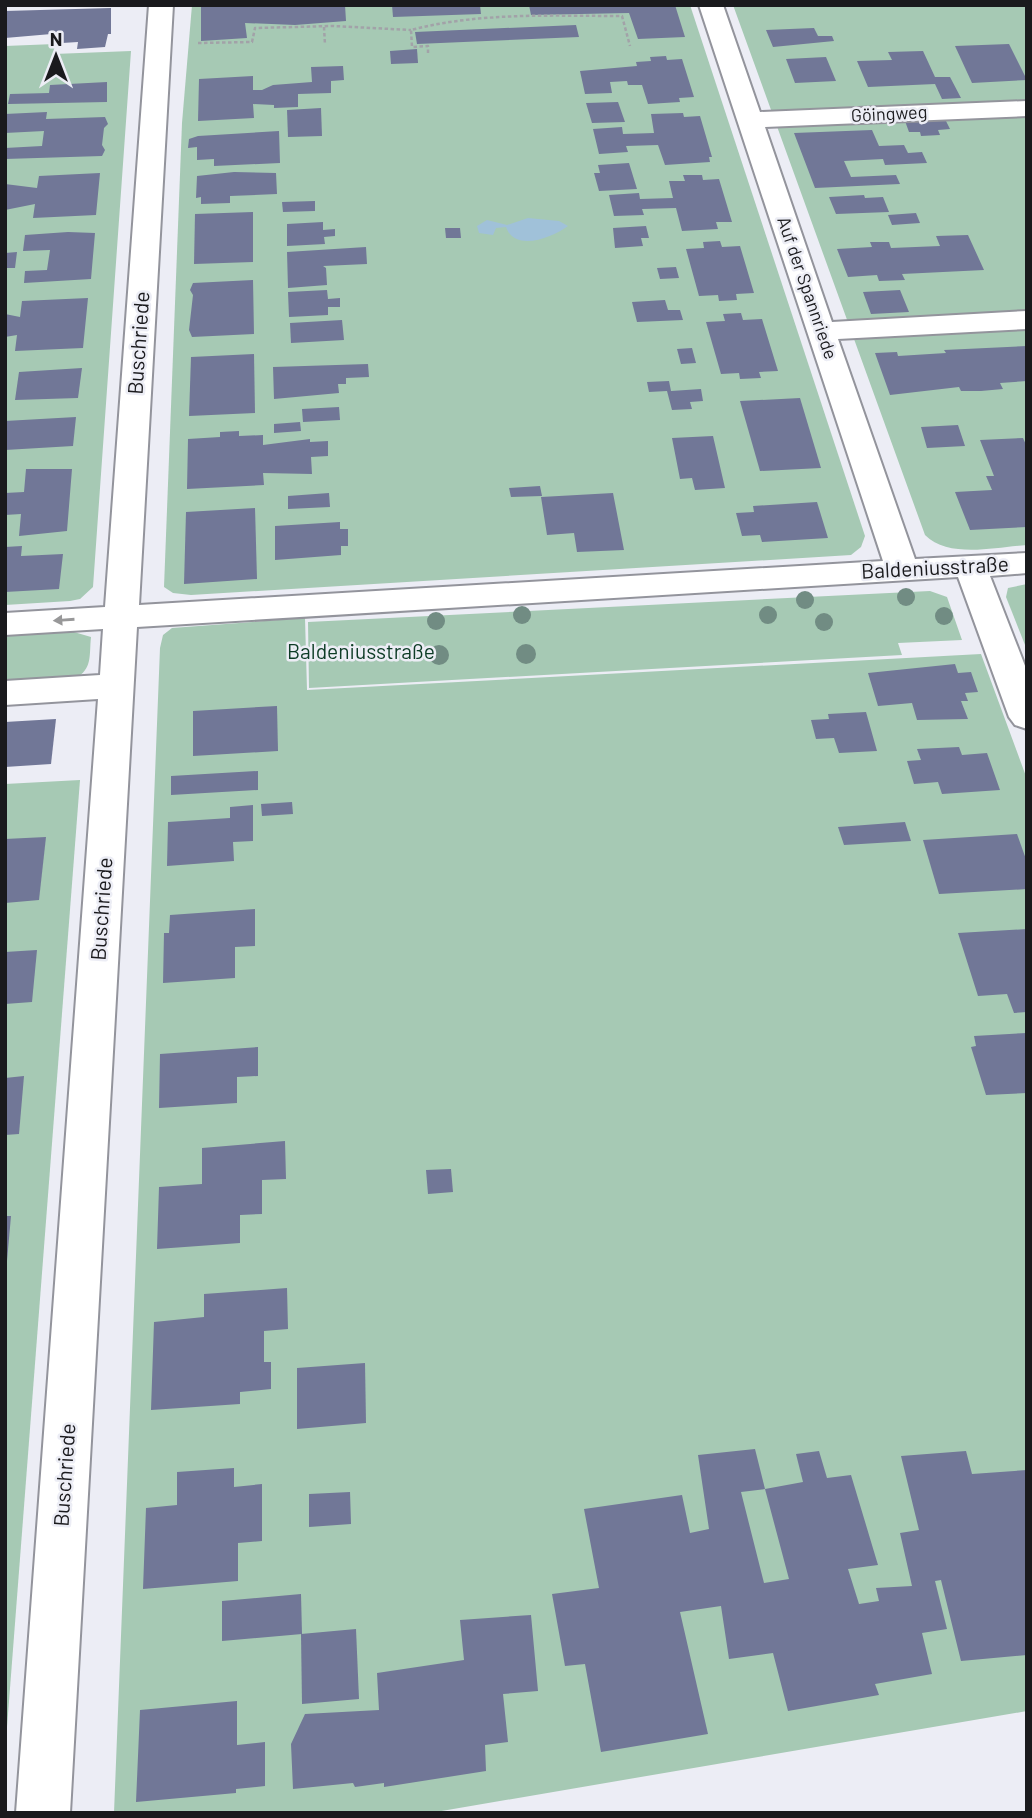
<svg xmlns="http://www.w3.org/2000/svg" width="1032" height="1818" viewBox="0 0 1032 1818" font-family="Barlow,sans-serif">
	<rect width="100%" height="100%" fill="#ecedf5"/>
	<!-- green -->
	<g fill="#a6c9b4">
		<path d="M192 5H690L865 536 861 547 851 555 191 595 173 593 164 587 182 123Z"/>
		<path d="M733 5H1027V545C996 547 949 559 925 535Z"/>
		<path d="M55 44 54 54 131 51 93 587 80 599 70 601 5 605V46Z"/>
		<path d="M1027 584V650L1006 597 1008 588Z"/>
		<path d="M930 591 947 597 962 640 898 643 902 655 309 688 308 622Z"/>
		<path d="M305 618 307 690 981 654 1027 779V1711L430 1813H114L160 648 163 635 172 628Z"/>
		<path d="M67 630 91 637C89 654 93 670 75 678L5 682V633Z"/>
		<path d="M80 780 5 1753V784Z"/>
	</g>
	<!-- water -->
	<path fill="#a0c1d9" d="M528 218 559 221 568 226C553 237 515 253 506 227L496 228 493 235 479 233 477 226 487 220 507 225Z"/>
	<!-- building -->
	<g fill="#717797" fill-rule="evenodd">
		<path d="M201 5H345L346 21 295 25 245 23 247 38 201 41Z"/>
		<path d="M392 5H480L481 14 393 17Z"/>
		<path d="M529 5H675L685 37 638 39 629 13 531 15Z"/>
		<path d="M111 8V34H108L105 47 77 49 78 42 62 43 63 33 5 38V11Z"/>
		<path d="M576 25 579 37 417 44 415 32Z"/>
		<path d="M814 28 818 36H832L834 41 773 47 766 30Z"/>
		<path d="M1009 44 1027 80 972 83 955 46Z"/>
		<path d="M417 49 418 63 391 64 390 51Z"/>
		<path d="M923 51 935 77H950L961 98 942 99 935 84 868 87 857 61 892 60 888 52Z"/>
		<path d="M666 56 667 60 682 59 694 97 679 98 680 102 648 104 642 85H628L627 81 610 82 612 93 585 94 580 71 637 66 636 62 651 61 650 57Z"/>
		<path d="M826 57 836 81 795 83 786 59Z"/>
		<path d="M343 66 344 80 331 81V93L298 94V107L274 108V105L253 104 254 118 198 121 199 79 253 76V90H262L273 85 312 82 311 67Z"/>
		<path d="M107 82V102L8 104 10 94 49 93 50 85Z"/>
		<path d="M618 102 625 122 592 123 586 103Z"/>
		<path d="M321 108 322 136 288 137 287 110Z"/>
		<path d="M47 112 46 119 105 117 108 124 104 128 102 145 105 150 102 156 5 159V148L42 146 44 131 5 133V114Z"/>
		<path d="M683 113 684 117 700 116 712 157H709L710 162 665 165 658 145 626 146 628 152 599 154 593 129 622 127 623 134 654 133 651 114Z"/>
		<path d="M945 119 950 129 938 130 940 135 921 136 920 132H909L905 121Z"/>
		<path d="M872 130 879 146 904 145 908 153 922 152 927 163 885 165 883 159 844 161 851 177 896 175 900 184 815 188 794 133Z"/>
		<path d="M279 131 280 163 214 166V159L197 160V147L188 148 189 139 198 136Z"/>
		<path d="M629 163 637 189 599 191 594 173H600L598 165Z"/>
		<path d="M234 172 276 173 277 194 230 196V203L201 204V197L196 198 197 176Z"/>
		<path d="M100 173 96 215 33 218 35 204 5 210V184L37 188 39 176Z"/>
		<path d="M683 175H702L703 180 719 179 732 222H716L718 229 682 231 676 208 642 209 644 215 614 216 609 195 639 193 640 199 673 198 669 181H685Z"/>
		<path d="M864 195 865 198 883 197 889 212 836 214 829 197Z"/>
		<path d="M315 201V211L283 212 282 202Z"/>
		<path d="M253 212V262L194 264 195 214Z"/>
		<path d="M916 213 920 223 892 225 888 215Z"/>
		<path d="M323 222V230L335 229V236L324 237 325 244 287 246V224Z"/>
		<path d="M646 226 649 238H641L643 246 615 248 613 228Z"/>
		<path d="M445 228H460L461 238H446Z"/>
		<path d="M68 232 95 233 91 279 24 283 25 271 47 270 50 250 23 251 25 235Z"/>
		<path d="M968 235 984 270 902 274 905 280 879 281 877 275 848 277 837 249 872 247 870 242H889L891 248 940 246 936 236Z"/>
		<path d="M720 241 722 247 740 246 754 293 736 294 737 300 719 301 718 295 699 296 686 249 704 248 703 242Z"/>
		<path d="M366 247 367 264 323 266 326 268 327 285 288 288 287 252Z"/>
		<path d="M17 252 15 268H5V253Z"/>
		<path d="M676 267 679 278 660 279 657 268Z"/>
		<path d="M253 280 254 334 192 337 189 330 193 295 190 290 193 283Z"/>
		<path d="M327 290 328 299 340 298V307H328V315L289 317 288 292Z"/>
		<path d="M900 290 909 312 871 314 863 292Z"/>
		<path d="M88 298 83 348 15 351 17 335 5 337V314L20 317 22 301Z"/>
		<path d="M665 300 668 310H680L683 320 637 322 632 302Z"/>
		<path d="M741 313 743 320 762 319 778 371 759 372 761 378 740 379 739 373 721 374 706 322 725 321 723 314Z"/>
		<path d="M342 320 344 340 291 343 290 323Z"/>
		<path d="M1027 346V381L1000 383 1003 389 981 391H961L959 387 890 395 875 353 897 352 898 356 946 353 944 350Z"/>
		<path d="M692 348 696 363 681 364 677 349Z"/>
		<path d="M254 354 255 413 189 416 191 357Z"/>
		<path d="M368 364 369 377 346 378V384H338L339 393 274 399 273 367Z"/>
		<path d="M82 368 78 398 15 400 19 372Z"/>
		<path d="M669 381 671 391 701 389 703 401 690 402 692 409 672 410 667 391 649 392 647 382Z"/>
		<path d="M800 398 821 468 760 471 740 401Z"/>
		<path d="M339 407 340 420 303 422 302 409Z"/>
		<path d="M76 417 73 446 5 450V421Z"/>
		<path d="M300 422 301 431 274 433V424Z"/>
		<path d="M958 425 965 446 927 448 921 427Z"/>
		<path d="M239 431V436L263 435V445L310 439V442L328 441V456L311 457 312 474 263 473 264 485 187 489 188 439 220 437V432Z"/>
		<path d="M713 436 725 488 695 490 692 478 680 479 672 438Z"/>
		<path d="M1023 438 1027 447V527L970 530 955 492 992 490 986 476H994L980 440Z"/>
		<path d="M26 469H72L67 531 19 536 21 514 5 515V493L24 492Z"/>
		<path d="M540 486 542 496 511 497 509 488Z"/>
		<path d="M329 493 330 507 288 509V496Z"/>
		<path d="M613 493 624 550 577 552 574 533 547 535 541 497Z"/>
		<path d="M817 502 828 538 762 542 760 535 742 536 736 513 754 512 753 506Z"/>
		<path d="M255 508 257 579 184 584 186 512Z"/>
		<path d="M340 522V529H348V546H341V555L275 560V526Z"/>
		<path d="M22 546 21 556 63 554 59 589 5 592V547Z"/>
		<path d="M955 664 958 673 971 672 978 692 965 693 968 701H961L968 719 917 720 912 703 878 706 868 673Z"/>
		<path d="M277 706 278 751 193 756V711Z"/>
		<path d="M866 712 877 751 839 753 834 738 816 739 811 720 829 719 828 714Z"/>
		<path d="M56 719 51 764 5 767V722Z"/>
		<path d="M959 747 962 755 987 753 1000 790 942 794 938 782 914 784 907 761 921 760 917 749Z"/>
		<path d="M258 771V790L171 795V776Z"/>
		<path d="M292 802 293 814 262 816 261 804Z"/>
		<path d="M253 805V841L233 842 234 861 167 866 168 822 230 818V807Z"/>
		<path d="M905 822 911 841 844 845 838 827Z"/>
		<path d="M1017 834 1027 862V889L939 894 923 840Z"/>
		<path d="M46 837 39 900 5 903V839Z"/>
		<path d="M255 909V946L235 947V978L163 983 164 933H169L170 915Z"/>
		<path d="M1027 929V1012L1014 1013 1007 994 978 996 958 933Z"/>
		<path d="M37 950 32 1002 5 1004V952Z"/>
		<path d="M1027 1033V1093L986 1095 971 1047 976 1046 974 1036Z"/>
		<path d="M258 1047V1076L237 1077V1103L159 1108 160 1054Z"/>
		<path d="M24 1076 19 1134 5 1135V1078Z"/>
		<path d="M285 1141 286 1179 262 1180V1214L240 1215V1243L157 1249 159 1187 202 1184V1148Z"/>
		<path d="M451 1169 453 1192 428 1194 426 1170Z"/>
		<path d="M5 1216H11L7 1261H5Z"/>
		<path d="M287 1288 288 1329 264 1331V1362H271V1389L240 1392V1404L151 1410 154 1322 204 1317V1294Z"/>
		<path d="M365 1363 366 1423 297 1429V1368Z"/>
		<path d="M755 1449 765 1489 803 1482 796 1454 819 1451 827 1478 851 1475 878 1565 848 1569 859 1604 879 1601 876 1588 912 1586 900 1533 919 1530 901 1456 966 1451 972 1474 1027 1470V1655L961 1661 941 1580 935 1581 947 1629 922 1633 932 1674 875 1684 879 1695 788 1711 773 1653 729 1659 721 1606 680 1612 708 1734 601 1752 585 1664 565 1666 552 1594 599 1588 584 1509 682 1495 690 1533 709 1529 698 1455ZM765 1489 789 1579 764 1583 741 1492Z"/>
		<path d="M234 1468V1487L262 1484V1541L238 1543V1581L143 1589 146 1508 177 1505V1472Z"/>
		<path d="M350 1492 351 1524 309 1527V1494Z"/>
		<path d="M301 1594 302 1634 222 1641V1601Z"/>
		<path d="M531 1615 538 1691 503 1694 508 1742 485 1745 486 1771 384 1787V1783L355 1787 353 1783 293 1789 291 1744 305 1714 379 1710 377 1673 464 1660 460 1620Z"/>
		<path d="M356 1629 359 1699 302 1704 301 1634Z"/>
		<path d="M237 1701V1745L265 1742V1786L236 1789V1793L136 1802 140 1710Z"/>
	</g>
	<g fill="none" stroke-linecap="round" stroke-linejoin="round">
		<defs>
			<path id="minor" d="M149 5H173L139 605 883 561 699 5H723L760 112 1027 101V116L765 127 832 322 1027 311V329L838 339 915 559 1027 553V573L990 576 1027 671V729L1015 725 1009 717 958 577 137 627 70 1813H16L98 699 5 705V681L100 675 103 629 5 635V613L105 607Z"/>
		</defs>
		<!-- minor casing -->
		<use href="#minor" stroke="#93949c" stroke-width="4"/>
		<!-- path -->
		<g stroke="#a2a2a8" stroke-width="2.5" stroke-dasharray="3.5 2.5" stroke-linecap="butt">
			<path d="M324 27 325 45"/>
			<path d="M198 43 252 42 255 28 333 26 411 30"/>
			<path d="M428 53V46L412 47 411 30C480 12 551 16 622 16L630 46"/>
		</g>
		<!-- minor -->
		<use href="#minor" fill="#fff" fill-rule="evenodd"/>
	</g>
	<!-- trees -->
	<g fill="#718c83">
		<circle cx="906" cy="597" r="9"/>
		<circle cx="805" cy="600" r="9"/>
		<circle cx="522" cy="615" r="9"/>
		<circle cx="768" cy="615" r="9"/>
		<circle cx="944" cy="616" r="9"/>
		<circle cx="436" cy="621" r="9"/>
		<circle cx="824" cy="622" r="9"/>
		<circle cx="526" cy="654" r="10"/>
		<circle cx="439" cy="655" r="10"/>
	</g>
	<!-- one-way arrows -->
	<defs><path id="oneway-solid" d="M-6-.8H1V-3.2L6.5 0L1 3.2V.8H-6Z" transform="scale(1.75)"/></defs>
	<use fill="#989899" href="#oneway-solid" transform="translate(64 620) rotate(176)"/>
	<g text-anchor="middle" stroke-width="5" stroke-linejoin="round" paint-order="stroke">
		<!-- far-street labels -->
		<g font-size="18" fill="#1a1a1d" stroke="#ecedf5">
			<text transform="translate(889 114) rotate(-3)" y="6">Göingweg</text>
			<text transform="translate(807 288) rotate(71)" y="6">Auf der Spannriede</text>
		</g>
		<!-- street labels -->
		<g font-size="21" fill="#1a1a1d" stroke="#ecedf5">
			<text transform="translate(139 343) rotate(-86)" y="7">Buschriede</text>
			<text transform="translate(935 568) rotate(-3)" y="7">Baldeniusstraße</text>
			<text transform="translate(102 909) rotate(-86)" y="7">Buschriede</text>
			<text transform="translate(65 1475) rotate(-86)" y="7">Buschriede</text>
		</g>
		<!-- park labels -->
		<g font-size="21" fill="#0d3c26" stroke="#ecedf5">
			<text x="361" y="659">Baldeniusstraße</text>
		</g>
	</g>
	<!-- border -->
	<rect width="1032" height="1818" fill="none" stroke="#1a1a1d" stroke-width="14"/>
	<!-- north arrow -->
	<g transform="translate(56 56)" stroke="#ecedf5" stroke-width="5" paint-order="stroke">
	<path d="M0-5L12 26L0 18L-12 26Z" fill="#1a1a1d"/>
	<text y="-10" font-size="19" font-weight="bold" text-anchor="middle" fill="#1a1a1d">N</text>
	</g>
</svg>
